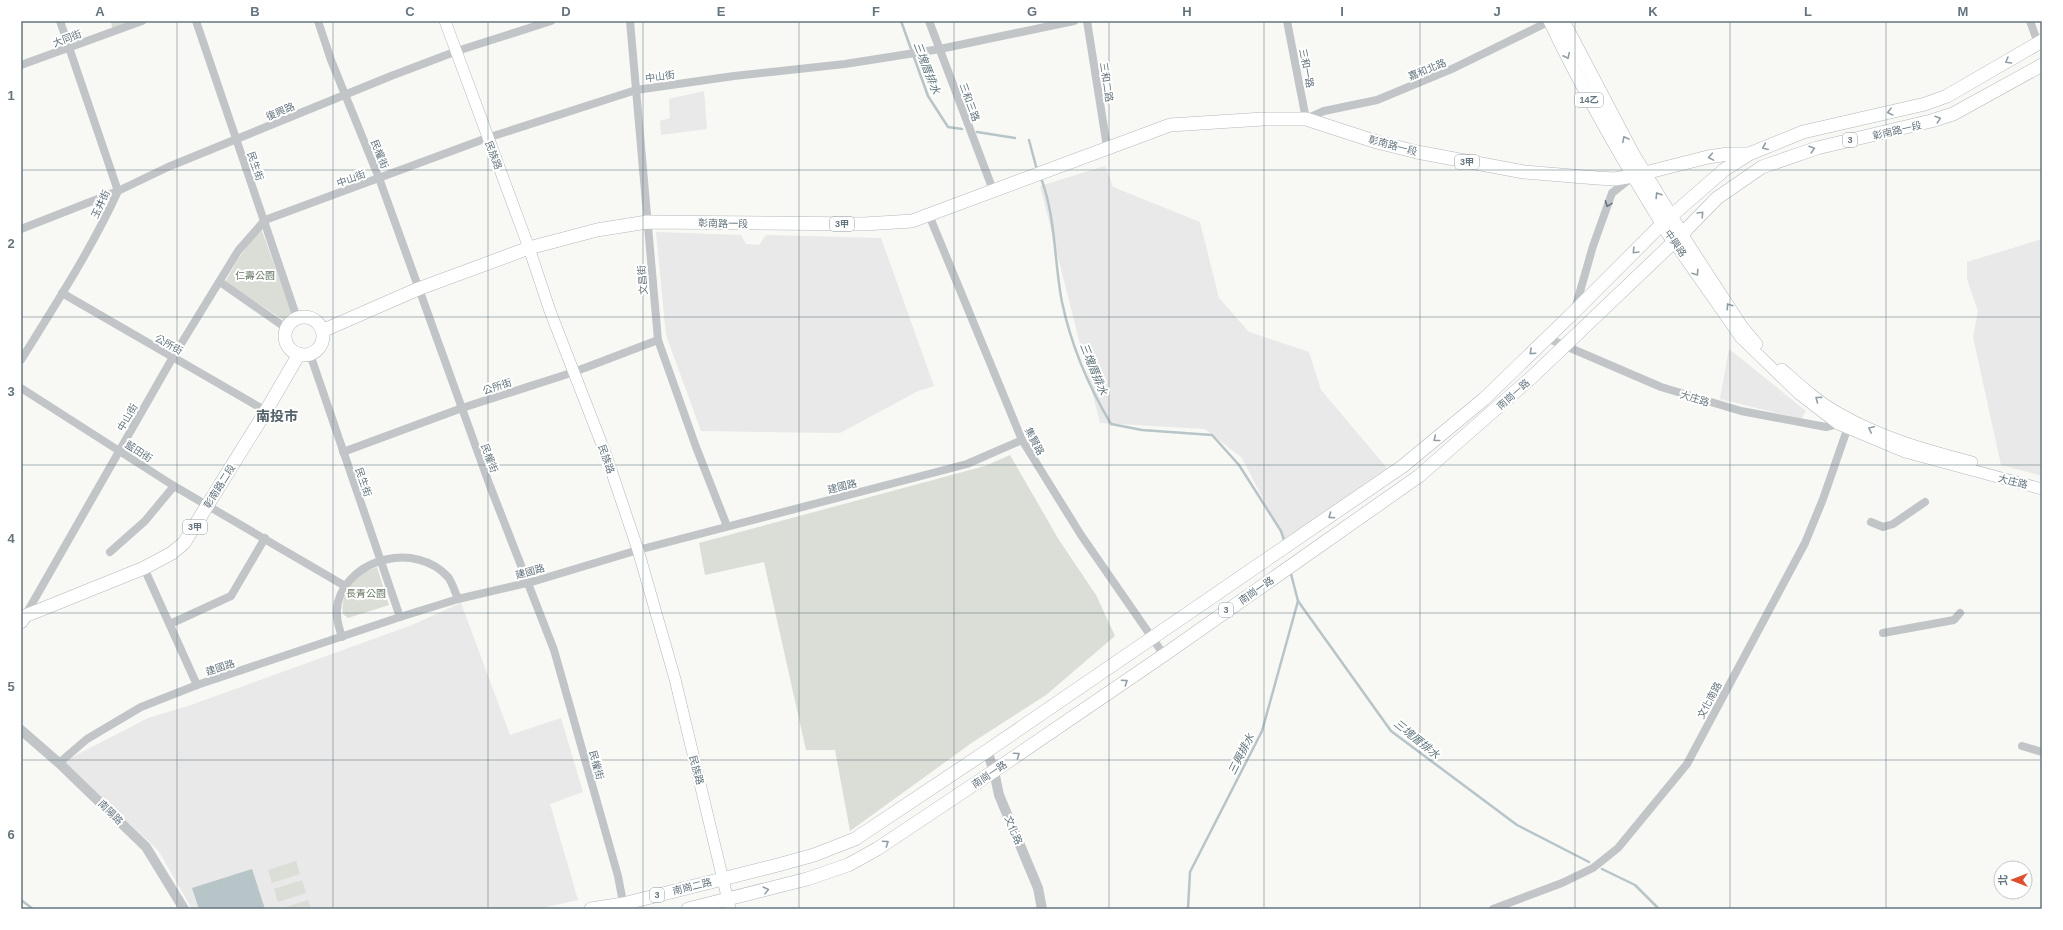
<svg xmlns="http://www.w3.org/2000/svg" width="2063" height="930" viewBox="0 0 2063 930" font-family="Helvetica,'Noto Sans TC',sans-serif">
	<rect width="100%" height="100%" fill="#f8f8f5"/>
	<!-- built -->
	<g fill="#e8e9e8">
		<path d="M704 91 707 129 661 135 660 121 670 118 669 99Z"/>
		<path d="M1105 166 1113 187 1200 222 1219 298 1249 332 1309 352 1321 390 1387 468 1284 540 1242 458 1205 429 1100 423 1040 186Z"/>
		<path d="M656 232 741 235 746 244 759 245 766 235 881 238 934 386 918 391 840 433 701 431 666 335Z"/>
		<path d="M2042 239V476L2001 465 1973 337 1978 311 1967 279V262Z"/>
		<path d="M1729 349 1806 411 1801 419 1720 399Z"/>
		<path d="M461 603 510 735 561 718 583 792 550 804 578 900 538 909H192L158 850 63 762 148 718 191 705 412 625Z"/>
	</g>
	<!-- green -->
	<g fill="#daded6">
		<path d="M111 21H134L112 29Z"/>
		<path d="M261 228 292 313 285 321 225 282 238 259Z"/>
		<path d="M1010 455 1059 540 1096 595 1115 636 1046 695 973 742 850 831 835 750H806L764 562 705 575 699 543 985 466Z"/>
		<path d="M377 567 389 605 348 618 343 614C341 601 347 581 359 574 365 571 371 570 377 567Z"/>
		<path d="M296 861 300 874 272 883 268 870Z"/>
		<path d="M302 880 306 893 278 902 274 889Z"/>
		<path d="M308 900 311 909H280Z"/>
	</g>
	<!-- water -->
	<path fill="#b8c5c8" d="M252 869 265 909H199L192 888Z"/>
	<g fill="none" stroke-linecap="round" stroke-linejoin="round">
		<!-- stream -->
		<g stroke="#b8c5c8" stroke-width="2.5">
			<path d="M901 21 928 96 948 127 962 129"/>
			<path d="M977 132 1015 138"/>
			<path d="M1029 140 1037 170"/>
			<path d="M1041 178C1056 218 1054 261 1062 302 1071 345 1089 387 1111 424L1142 430 1212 435 1239 465 1281 531 1284 540"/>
			<path d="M1291 574 1298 601 1391 731 1517 825 1589 862"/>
			<path d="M1602 869 1635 885 1659 909"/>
			<path d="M21 900 33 909"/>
			<path d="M1188 909 1190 872 1262 731 1298 601"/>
		</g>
		<defs>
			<g id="secondary">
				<path d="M445 21 529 248 550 311 606 455 638 550 675 679 730 909"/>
				<path d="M1682 234 1742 326 1757 344"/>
				<path d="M1673 241 1741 338 1799 394 1838 424 1905 452 2042 489"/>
				<path d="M1782 369C1799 384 1817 401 1837 412 1882 438 1923 449 1972 462"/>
			</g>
			<g id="primary">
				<path d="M1550 21C1586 97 1628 169 1673 241"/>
				<path d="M1563 21 1634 156 1682 234"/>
				<circle cx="304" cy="336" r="19"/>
				<path d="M322 331 418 289 529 248 597 230 647 222 864 224 912 221 1170 125 1263 119H1306L1377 142 1417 152 1524 172 1597 178 1615 179 1633 176 1708 157 1728 154H1749"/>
				<path d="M21 622 25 616 144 568 172 553 184 543 266 411 299 354"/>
				<path d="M591 909 623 904 778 865 814 855 855 839 987 751 1403 466 1484 399 1575 311 1662 224 1724 170 1749 154 1803 132 1925 104 1947 96 2042 41"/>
				<path d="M688 909 807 879 848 865 877 849 994 771 1164 655 1419 476 1532 377 1682 234 1717 198 1762 167 1817 148 1931 121 1953 114 2042 65"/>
			</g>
		</defs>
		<!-- secondary casing -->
		<use href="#secondary" stroke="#b3b9bd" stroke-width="12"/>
		<!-- primary casing -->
		<use href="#primary" stroke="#b4b9bc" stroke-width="14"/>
		<!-- minor -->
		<g stroke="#c1c5c8" stroke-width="8">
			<path d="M196 21 297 318"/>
			<path d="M318 21 331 60 379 178 490 486 554 650 618 876 624 908"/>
			<path d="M630 21 658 340 696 447 727 526"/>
			<path d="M929 21 993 190"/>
			<path d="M1087 21 1107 147"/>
			<path d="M1287 21 1306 119 1324 111 1377 100 1454 68 1550 21"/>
			<path d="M2030 21 2038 43"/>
			<path d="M21 65 142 21"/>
			<path d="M929 215 1022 440 1081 535 1164 655"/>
			<path d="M21 229 118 191 168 167 391 76 457 51 551 21"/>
			<path d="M220 282 286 328"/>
			<path d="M62 293 266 411"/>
			<path d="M1575 309 1593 246 1612 193 1631 178"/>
			<path d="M1547 338 1661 387 1741 411 1826 427 1838 424V422"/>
			<path d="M310 354 400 617"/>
			<path d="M21 360C55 305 91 250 118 191L60 21"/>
			<path d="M21 388 174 486 345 586"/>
			<path d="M343 452 462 408 574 372 658 340"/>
			<path d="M1871 522 1883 527 1893 524 1925 502"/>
			<path d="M110 552 145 521 174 486"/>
			<path d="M144 568 197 685"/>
			<path d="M25 616 173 357 238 251 265 220 487 138 636 90 734 76 845 64 940 49 1074 21"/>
			<path d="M170 624 231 596 265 538"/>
			<path d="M1883 633 1954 620 1960 613"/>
			<path d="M342 637C338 625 335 614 338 602 350 557 417 542 448 577 452 582 455 592 458 599"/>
			<path d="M2022 746 2042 752"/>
			<path d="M59 763 87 739 141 707 197 685 400 617 458 599 535 581 638 550 967 464 1022 440"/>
			<path d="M1493 909 1562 883 1593 868 1618 848 1687 764 1805 543 1823 499 1849 424"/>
		</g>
		<!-- tertiary -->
		<g stroke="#c1c5c8" stroke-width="10">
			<path d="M21 730 59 763 146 847 184 909"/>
			<path d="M987 751 994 771 999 795 1038 888 1042 909"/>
		</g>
		<!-- secondary -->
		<use href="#secondary" stroke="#fff" stroke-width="11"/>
		<!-- primary -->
		<use href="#primary" stroke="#fff" stroke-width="13"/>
	</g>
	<!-- one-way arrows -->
	<defs><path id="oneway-chevron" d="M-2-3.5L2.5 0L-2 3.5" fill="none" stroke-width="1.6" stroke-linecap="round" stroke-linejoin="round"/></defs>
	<g stroke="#929ea5">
		<use href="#oneway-chevron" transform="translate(1567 56) rotate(64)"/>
		<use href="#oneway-chevron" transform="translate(2008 61) rotate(150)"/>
		<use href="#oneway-chevron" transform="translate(1890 112) rotate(166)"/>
		<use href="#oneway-chevron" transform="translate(1938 119) rotate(-19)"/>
		<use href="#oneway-chevron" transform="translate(1625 139) rotate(-118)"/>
		<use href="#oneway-chevron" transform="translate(1765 147) rotate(158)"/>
		<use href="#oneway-chevron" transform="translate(1812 149) rotate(-18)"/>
		<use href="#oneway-chevron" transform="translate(1711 157) rotate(170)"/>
		<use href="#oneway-chevron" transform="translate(1658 195) rotate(-122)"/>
		<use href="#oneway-chevron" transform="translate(1701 214) rotate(-46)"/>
		<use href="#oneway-chevron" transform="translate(1635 251) rotate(135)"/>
		<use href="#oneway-chevron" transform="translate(1696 273) rotate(56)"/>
		<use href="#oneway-chevron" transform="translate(1729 306) rotate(-123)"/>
		<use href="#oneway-chevron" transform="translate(1532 352) rotate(138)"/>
		<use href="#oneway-chevron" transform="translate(1818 399) rotate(-143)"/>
		<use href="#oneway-chevron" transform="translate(1871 429) rotate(-155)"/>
		<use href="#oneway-chevron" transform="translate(1436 439) rotate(141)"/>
		<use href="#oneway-chevron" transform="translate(1331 516) rotate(146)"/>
		<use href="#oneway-chevron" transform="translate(1125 682) rotate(-34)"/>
		<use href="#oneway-chevron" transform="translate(1017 755) rotate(-35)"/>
		<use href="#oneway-chevron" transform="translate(886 843) rotate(-34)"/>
		<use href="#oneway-chevron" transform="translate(766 890) rotate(-14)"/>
	</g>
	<use stroke="#64757f" href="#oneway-chevron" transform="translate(1608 204) rotate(111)"/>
	<!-- grid -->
	<path fill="none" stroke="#64757f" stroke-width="1" stroke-opacity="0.55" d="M177 21V909M333 21V909M488 21V909M643 21V909M799 21V909M954 21V909M1109 21V909M1264 21V909M1420 21V909M1575 21V909M1730 21V909M1886 21V909M21 170H2042M21 317H2042M21 465H2042M21 613H2042M21 760H2042"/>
	<g text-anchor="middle" stroke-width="4" stroke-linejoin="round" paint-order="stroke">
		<!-- shield labels -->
		<g fill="#fff" stroke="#929ea5" stroke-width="1">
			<rect x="1575" y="93" width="28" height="14" rx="3"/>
			<rect x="1843" y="133" width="14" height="14" rx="3"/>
			<rect x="1455" y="155" width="24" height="14" rx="3"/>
			<rect x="830" y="217" width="24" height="14" rx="3"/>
			<rect x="183" y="520" width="24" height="14" rx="3"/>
			<rect x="1219" y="603" width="14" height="14" rx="3"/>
			<rect x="650" y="888" width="14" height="14" rx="3"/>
		</g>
		<g font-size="9" font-weight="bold" fill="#64757f">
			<text x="1589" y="103">14乙</text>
			<text x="1850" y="143">3</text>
			<text x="1467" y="165">3甲</text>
			<text x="842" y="227">3甲</text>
			<text x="195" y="530">3甲</text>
			<text x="1226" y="613">3</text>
			<text x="657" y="898">3</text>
		</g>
		<!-- street labels -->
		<g font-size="10" fill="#64757f" stroke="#fff">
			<text transform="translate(67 38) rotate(-20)" y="4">大同街</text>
			<text transform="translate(1307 68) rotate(79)" y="4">三和一路</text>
			<text transform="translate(1427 69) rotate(-22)" y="4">嘉和北路</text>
			<text transform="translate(660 76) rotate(-8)" y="4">中山街</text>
			<text transform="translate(1107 82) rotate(81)" y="4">三和二路</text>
			<text transform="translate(970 102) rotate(70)" y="4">三和三路</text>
			<text transform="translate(280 111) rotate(-23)" y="4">復興路</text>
			<text transform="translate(1897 130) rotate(-13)" y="4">彰南路一段</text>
			<text transform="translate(1393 145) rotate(15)" y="4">彰南路一段</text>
			<text transform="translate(380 154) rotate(68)" y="4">民權街</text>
			<text transform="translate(494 155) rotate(69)" y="4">民族路</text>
			<text transform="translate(256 166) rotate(71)" y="4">民生街</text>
			<text transform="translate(351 178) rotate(-20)" y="4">中山街</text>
			<text transform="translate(100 204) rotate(-65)" y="4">玉井街</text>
			<text transform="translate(723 223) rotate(1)" y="4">彰南路一段</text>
			<text transform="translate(1676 243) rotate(55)" y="4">中興路</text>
			<text transform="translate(642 280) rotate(-95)" y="4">文昌街</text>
			<text transform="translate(169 344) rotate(29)" y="4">公所街</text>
			<text transform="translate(497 386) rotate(-18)" y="4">公所街</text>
			<text transform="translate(1513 394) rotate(-42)" y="4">南崗一路</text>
			<text transform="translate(1695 398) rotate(17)" y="4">大庄路</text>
			<text transform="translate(127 417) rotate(-60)" y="4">中山街</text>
			<text transform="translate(1035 441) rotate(62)" y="4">集賢路</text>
			<text transform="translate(139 451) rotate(33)" y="4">藍田街</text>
			<text transform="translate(490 458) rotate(70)" y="4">民權街</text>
			<text transform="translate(607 459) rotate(71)" y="4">民族路</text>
			<text transform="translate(2013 481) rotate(14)" y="4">大庄路</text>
			<text transform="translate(364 482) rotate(71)" y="4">民生街</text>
			<text transform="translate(219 486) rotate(-58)" y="4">彰南路二段</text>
			<text transform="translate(842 486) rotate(-14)" y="4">建國路</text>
			<text transform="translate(530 571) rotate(-15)" y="4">建國路</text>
			<text transform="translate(1256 590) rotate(-35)" y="4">南崗一路</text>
			<text transform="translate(220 667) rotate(-18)" y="4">建國路</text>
			<text transform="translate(1709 700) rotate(-62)" y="4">文化南路</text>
			<text transform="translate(597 765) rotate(75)" y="4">民權街</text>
			<text transform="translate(697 770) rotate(75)" y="4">民族路</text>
			<text transform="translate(989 774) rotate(-34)" y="4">南崗一路</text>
			<text transform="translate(111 812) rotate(45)" y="4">南陽路</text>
			<text transform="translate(1014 830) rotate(67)" y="4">文化路</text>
			<text transform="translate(692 886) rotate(-14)" y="4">南崗二路</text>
		</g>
		<!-- park labels -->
		<g font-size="10" fill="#677762" stroke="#fff">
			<text x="255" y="279">仁壽公園</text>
			<text x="366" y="597">長青公園</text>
		</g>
		<!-- water labels -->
		<g font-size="11" font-style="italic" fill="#5e747a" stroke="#fff">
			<text transform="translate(927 68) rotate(69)" y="4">三塊厝排水</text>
			<text transform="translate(1094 369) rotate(68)" y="4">三塊厝排水</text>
			<text transform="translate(1417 739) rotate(39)" y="4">三塊厝排水</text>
			<text transform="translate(1241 754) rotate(-63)" y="4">三興排水</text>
		</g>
		<!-- district labels -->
		<g font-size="14" font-weight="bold" fill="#55626a" stroke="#fff">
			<text x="277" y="421">南投市</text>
		</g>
	</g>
	<!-- border -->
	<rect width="2063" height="930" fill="none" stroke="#ffffff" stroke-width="44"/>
	<!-- north arrow -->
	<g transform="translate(2013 880) rotate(270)"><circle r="19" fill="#ffffff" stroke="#c1c8cc"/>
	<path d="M0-3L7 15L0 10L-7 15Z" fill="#dd4f2f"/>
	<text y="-6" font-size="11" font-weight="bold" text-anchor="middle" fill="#64757f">北</text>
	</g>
	<rect x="22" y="22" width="2019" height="886" fill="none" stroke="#64757f" stroke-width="1.5"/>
	<g font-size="13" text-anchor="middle" font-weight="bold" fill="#64757f">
		<text x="100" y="16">A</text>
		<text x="255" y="16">B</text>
		<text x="410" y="16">C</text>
		<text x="566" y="16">D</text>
		<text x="721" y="16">E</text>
		<text x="876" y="16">F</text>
		<text x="1032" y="16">G</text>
		<text x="1187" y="16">H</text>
		<text x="1342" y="16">I</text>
		<text x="1497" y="16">J</text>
		<text x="1653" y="16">K</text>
		<text x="1808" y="16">L</text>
		<text x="1963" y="16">M</text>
		<text x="11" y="100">1</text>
		<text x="11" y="248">2</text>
		<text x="11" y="396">3</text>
		<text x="11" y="543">4</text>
		<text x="11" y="691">5</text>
		<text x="11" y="839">6</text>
	</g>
</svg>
